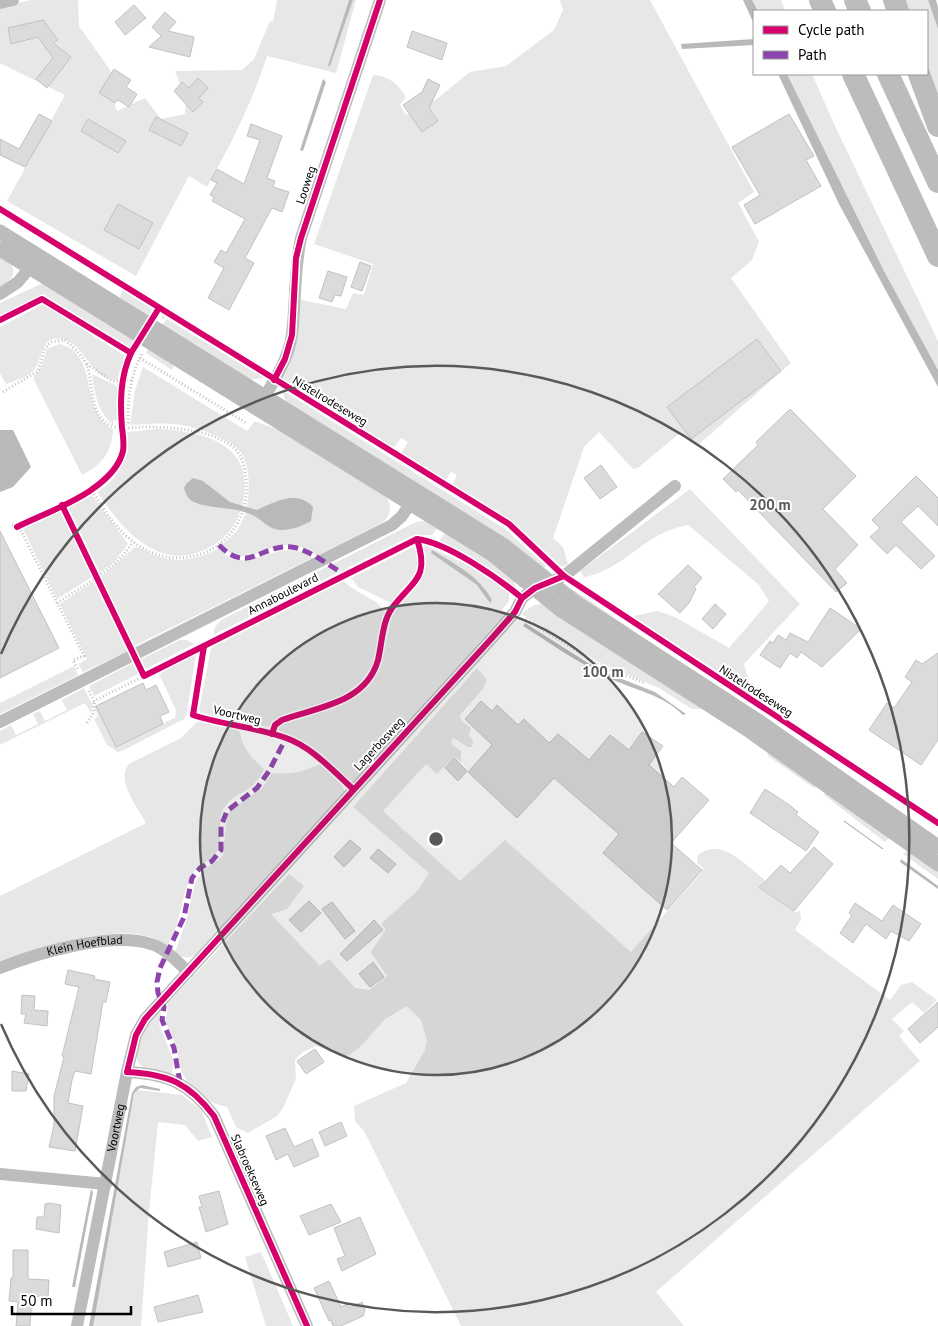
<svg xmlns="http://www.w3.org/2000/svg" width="938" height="1326" viewBox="0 0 938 1326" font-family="'PT Sans',sans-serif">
	<rect width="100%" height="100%" fill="#fff"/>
	<!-- green -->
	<g fill="#e7e7e7">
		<path d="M31 0H78L79 26 115 77 112 96 117 111 145 98 161 119 185 114 186 100 175 71 242 70 254 59 270 21 273 22 277 0H356L336 73 267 56C252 103 231 144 207 187L189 176 136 276 7 201 65 95 0 63V7Z"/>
		<path d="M560 0H650L754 192 738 203 759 242 752 260 731 278 791 363 697 446 681 432 638 468 633 469 599 432 584 447 553 538 563 547 568 564 562 567 515 524 452 485 457 475 451 472 445 481 401 453 408 442 401 438 393 449 283 379C296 355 299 327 301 300L346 309 353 293 364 295 373 264 314 244 373 75C388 75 399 85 406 97L400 105 406 115 429 101H434L470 72 506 66 554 30 563 10Z"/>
		<path d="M752 0H781L785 11H758Z"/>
		<path d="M899 0H928L938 29V111L927 74V11H903Z"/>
		<path d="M787 74H812L834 124 938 341V370L884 271Z"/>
		<path d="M0 254C17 267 19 275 0 287Z"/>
		<path d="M45 282 136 338 130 348 43 294 0 316V303Z"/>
		<path d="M122 290 152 309 148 319 120 298Z"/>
		<path d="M43 304 125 356 117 380C91 381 85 343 62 339 38 335 44 363 31 373 24 378 14 381 6 384L0 373V327Z"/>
		<path d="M167 319 264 378 248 380 161 327Z"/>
		<path d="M59 344C101 354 78 411 113 429 112 452 102 465 82 475L33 378 41 367 47 349Z"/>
		<path d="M149 347 174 366 172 370 146 353Z"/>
		<path d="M143 367 247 431 254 422H257L289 434 386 496C393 506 391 515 382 523L317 556C308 550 299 544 288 545 265 545 241 570 222 545L237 531 246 513 252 514 257 510 247 507C249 490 251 471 242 454 233 438 191 425 173 424 159 423 144 424 130 425L135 390Z"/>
		<path d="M92 374 117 386V420L113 421V425C97 410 95 395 92 374Z"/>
		<path d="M282 390 505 529 546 566 543 570 286 402Z"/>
		<path d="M157 429C205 431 258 445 242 506L230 502 203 481 194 503 240 511C236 526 225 538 212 546 160 576 123 530 97 492 120 478 129 459 127 432Z"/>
		<path d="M690 489 800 604 744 664 753 695 633 616 658 611 675 617 729 648 769 601 758 584 688 525C643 532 627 569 584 577L580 571Z"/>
		<path d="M92 495 128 544 115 561 100 573 68 507Z"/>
		<path d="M60 511 92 577 57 599 23 529Z"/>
		<path d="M424 521 438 527 432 535 411 536 213 635 215 627 221 620 416 522Z"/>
		<path d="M446 531C465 543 512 564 516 588L474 560 442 545 440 540Z"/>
		<path d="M421 543 472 567 509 591V601L502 610 506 613 354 782 348 781 314 749 302 741 277 730C284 715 333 712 349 701 372 684 380 668 386 641 388 633 390 623 393 615 406 589 437 577 421 543Z"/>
		<path d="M135 547C142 548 148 552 154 555 179 564 197 560 219 548 243 582 279 532 312 558L134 646 101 577Z"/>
		<path d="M413 547C433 561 406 589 396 601L391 603 358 587 351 578Z"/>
		<path d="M94 581 128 651 83 672 78 664 87 659 60 604Z"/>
		<path d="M344 581C355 594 379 598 385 613L376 660 362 681 332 703 285 715 268 727 223 719 201 713 199 710 211 648Z"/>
		<path d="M574 590 631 629 628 633 572 594Z"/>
		<path d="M542 604 706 709H692L659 688 600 663 521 614 534 605Z"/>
		<path d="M180 640H187L194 644 146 669 141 659Z"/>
		<path d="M196 654 187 712 184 719 124 750 118 752 107 745 94 719 98 716 94 706 98 705 117 743 162 720 165 725V722L175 718 176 710 159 674Z"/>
		<path d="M133 663 138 674 94 696 89 686Z"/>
		<path d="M74 666 78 675 0 714V703Z"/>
		<path d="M477 668 487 680 483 689 460 715 461 720 471 728 469 735 473 741 472 747H468L453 738 451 744 461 751V762L454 757 437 774 426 764 383 811 460 881 505 840 631 952 701 873 703 868 697 863 698 855C721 836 747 866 765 880L759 889 795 912 800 911 801 919 795 930 890 1000 901 985 912 982 937 1000 924 1013 912 1002 892 1019 904 1031 899 1036 920 1061 656 1292 684 1326H461L364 1131 355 1121 354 1106 406 1083 425 1050 427 1040 421 1020 407 1006 385 1019 361 1046 348 1056 316 1046 303 1052 295 1060 296 1079 283 1108 277 1116 248 1133 236 1127 227 1107 213 1103 187 1081 181 1071 176 1046 166 1022 168 1003 289 874 304 886 287 909 271 914 320 966 329 959 355 988 369 990 387 976 371 952 386 929 381 924 418 890 429 873 353 807Z"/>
		<path d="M84 688 93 706 91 713 85 703 0 745V731L11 725 16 735 38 724 33 714 40 711 45 721 67 710 62 700Z"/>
		<path d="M199 720 239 730C243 748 250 757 264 769 251 796 241 788 226 805 215 818 224 836 218 850 212 861 198 863 193 873 180 896 182 923 167 946 161 942 154 937 147 936 111 926 34 948 0 962V896L146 823C138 808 115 779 129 764L181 738Z"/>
		<path d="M767 749 816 785 814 788 768 756Z"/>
		<path d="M320 764 340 783 345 791 197 953C189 960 182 958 175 952L185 925 195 883 203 871 223 856 226 822 230 811 261 789 272 773C291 775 303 772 320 764Z"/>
		<path d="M826 792 890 836 885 842 824 795Z"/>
		<path d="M910 850 938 869V879L903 854Z"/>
		<path d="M161 1009 159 1024 173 1060 172 1075C163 1073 149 1072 142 1066 125 1053 151 1019 161 1009Z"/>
		<path d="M137 1090 182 1095 201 1110 212 1137 198 1141 185 1125 158 1122 149 1211 141 1326H93L134 1093Z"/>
		<path d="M261 1252 293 1326H266L245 1257Z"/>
	</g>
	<!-- water -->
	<g fill="#b9b9b9">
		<path d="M349 0H353L330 66H328Z"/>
		<path d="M743 0H752L758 11H754V24Z"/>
		<path d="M928 0H936L938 7V29Z"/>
		<path d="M754 39V45L682 49 681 44Z"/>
		<path d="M778 74H787L884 271 938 370V387L839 204Z"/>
		<path d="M323 79 326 82 303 151 300 150Z"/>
		<path d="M0 430H13L31 467 13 487 0 492Z"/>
		<path d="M193 478 203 481 230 502 257 510C274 502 297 489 313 507L311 521C302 526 292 530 281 530 268 530 261 518 250 514 233 507 213 509 196 503 189 501 186 495 184 488L186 484Z"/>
		<path d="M432 550C455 564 479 576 492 600L490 603 476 584 431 553Z"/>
		<path d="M525 623 599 670 655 692 686 714 683 715C662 694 634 690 609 678 579 663 551 644 523 626Z"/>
		<path d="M843 821H845L884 849H882Z"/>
		<path d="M901 859 938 886V889L900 862Z"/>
		<path d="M142 1085 160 1089V1091L140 1088 134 1093 95 1316 93 1326H89L132 1093 136 1087Z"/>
		<path d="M91 1189 93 1192 75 1287H72Z"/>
	</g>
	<!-- building -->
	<g fill="#dbdbdb" stroke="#c2c2c2">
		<path d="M134 5 146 18 125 35 115 22Z"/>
		<path d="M165 12 176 22 168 31 194 37 190 57 149 47 161 36 152 27Z"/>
		<path d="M43 20 58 40 53 43 71 57 47 88 36 79 53 58 38 37 11 44 8 28Z"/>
		<path d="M412 31 447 43 442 60 407 47Z"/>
		<path d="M114 69 131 80 126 87 137 94 129 107 118 100 115 103 99 93Z"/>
		<path d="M198 78 208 88 199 98 203 102 193 112 174 91 182 82 189 88Z"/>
		<path d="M428 79 440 85 429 108 438 121 422 132 403 105 422 92Z"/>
		<path d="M39 114 52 121 25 167 0 155V139L19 149Z"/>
		<path d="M789 114 814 156 806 160 821 186 755 224 744 205 760 195 732 147Z"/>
		<path d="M156 117 188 133 181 146 149 130Z"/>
		<path d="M88 119 126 141 118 153 81 131Z"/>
		<path d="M251 124 282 136 267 178 275 181 273 187 289 192 282 212 272 208 245 258 254 263 229 310 208 298 224 268 214 262 221 250 226 253 245 219 212 201 214 197 210 195 217 183 211 180 217 169 244 184 260 140 247 136Z"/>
		<path d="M118 204 153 223 139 249 104 230Z"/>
		<path d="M360 262 371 266 362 291 351 287Z"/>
		<path d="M328 271 347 277 341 296 335 295 332 302 319 298Z"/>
		<path d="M757 339 781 371 691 439 667 407Z"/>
		<path d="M790 409 856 476 823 509 858 545 835 569 847 583 836 592 738 490 736 492 723 479 758 445 756 442Z"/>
		<path d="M601 465 617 487 600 499 584 478Z"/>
		<path d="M916 476 938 498V526L918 506 901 522 935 556 921 569 896 545 887 554 870 537 880 528 872 520Z"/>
		<path d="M0 531 59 648 0 678Z"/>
		<path d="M688 565 702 578 694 587 696 589 689 603 680 613 658 594Z"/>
		<path d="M715 604 726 614 713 629 702 619Z"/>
		<path d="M830 608 861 629 822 667 801 652 797 658 790 653 780 668 760 655 770 641 773 643 778 635 786 640 790 633 808 642Z"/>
		<path d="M938 653V740L921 765 869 730 887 703 894 708 912 682 905 677 916 660 922 664Z"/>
		<path d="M143 683 146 690 156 685 169 712 160 716 163 724 116 747 96 706Z"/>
		<path d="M481 701 492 711 497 705 518 725 524 719 549 743 558 734 589 760 610 735 629 750 642 732 663 746 649 765 674 787 682 777 709 800 671 843 702 870 667 910 603 853 619 834 554 778 517 818 468 772 492 745 465 719Z"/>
		<path d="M454 758 467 771 458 781 445 768Z"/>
		<path d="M765 789 788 804 798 812 796 815 819 832 806 851 750 813Z"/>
		<path d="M350 840 361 849 344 867 334 857Z"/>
		<path d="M814 847 833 864 794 911 759 888 781 865 790 873Z"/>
		<path d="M378 849 396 864 388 873 370 858Z"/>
		<path d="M309 901 321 913 301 932 289 920Z"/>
		<path d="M332 902 355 931 345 939 322 909Z"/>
		<path d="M855 903 882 921 893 905 921 924 909 941 891 931 886 939 866 924 853 943 840 933 852 915 849 913Z"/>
		<path d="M374 920 383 930 347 961 340 954Z"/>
		<path d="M373 962 384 977 370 987 359 974Z"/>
		<path d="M68 970 95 976 94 979 110 982 106 1002H103L91 1074 75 1071 72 1080 68 1103 83 1106 75 1151 49 1147 54 1125V1096L64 1057 62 1056 79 987 65 984Z"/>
		<path d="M22 995 35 996 34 1010 48 1011 47 1026 24 1023 26 1014H21Z"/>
		<path d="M938 1002V1027L920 1043 908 1029Z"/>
		<path d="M315 1049 324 1062 306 1074 297 1061Z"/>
		<path d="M12 1071 29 1074 26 1091H12Z"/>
		<path d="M341 1122 347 1136 325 1146 319 1132Z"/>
		<path d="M285 1128 294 1147 312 1139 319 1156 294 1167 288 1154 276 1160 266 1136Z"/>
		<path d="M219 1191 228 1224 206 1232 199 1207H202L199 1196Z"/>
		<path d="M49 1203 61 1205 59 1233 36 1229 37 1217H44L45 1204Z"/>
		<path d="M331 1204 341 1222 309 1235 300 1216Z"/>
		<path d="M360 1217 376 1254 342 1271 337 1259 345 1256 334 1228Z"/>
		<path d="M197 1242 201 1258 168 1267 164 1252Z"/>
		<path d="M13 1250H28V1279L49 1280 48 1297 32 1296 30 1326H16L18 1302 9 1301 11 1278H13Z"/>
		<path d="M329 1281 341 1307 347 1304 349 1308 362 1302 365 1310 363 1316 341 1326H333L331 1320 329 1321 314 1288Z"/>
		<path d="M198 1295 203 1312 158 1322 154 1307Z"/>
	</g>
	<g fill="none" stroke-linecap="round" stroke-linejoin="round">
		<!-- path -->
		<g stroke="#c2c2c2" stroke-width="3" stroke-dasharray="1 2.5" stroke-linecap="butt">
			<path d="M163 318 167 312"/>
			<path d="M140 358 246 423"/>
			<path d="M87 364 112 381 132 380"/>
			<path d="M3 392 38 371 44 350 51 342 65 340C73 348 83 355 87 366 94 384 89 418 112 426 122 430 132 427 142 427 169 427 216 429 236 450 243 458 245 469 246 478 253 545 182 582 131 540 113 526 101 505 89 486"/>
			<path d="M123 428 128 423C128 399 130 375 142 354"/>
			<path d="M12 525 20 529 84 656 73 660 78 670"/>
			<path d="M57 603C84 585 115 570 133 542"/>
			<path d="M526 619 599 665 645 683"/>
			<path d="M89 691 94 701 144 676"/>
			<path d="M87 723 94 712V701"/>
		</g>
		<!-- minor -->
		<g stroke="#bcbcbc" stroke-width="12">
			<path d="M0 3 13 0"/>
			<path d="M0 294 18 282 36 260"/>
			<path d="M260 404C273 383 289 359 292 334 296 302 294 270 301 238L380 0"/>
			<path d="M0 722 392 525 402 516 415 496"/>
			<path id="s1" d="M0 968C37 953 112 931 151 944 165 948 178 962 188 972"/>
			<path d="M127 1072C168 1074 189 1083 214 1116L307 1326"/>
			<path d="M0 1174 106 1184"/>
			<path id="s2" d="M77 1326 127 1072 136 1035 145 1019 492 638 515 612 522 598 535 588 564 576 675 486"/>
		</g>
		<!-- tertiary -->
		<g stroke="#bcbcbc" stroke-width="15">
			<path d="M0 232 503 545 575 602 758 721 938 847"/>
			<path d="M0 249 492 554 561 610 747 729 938 864"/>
		</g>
		<!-- motorway -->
		<g stroke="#bcbcbc" stroke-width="22">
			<path d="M820 0 825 11"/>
			<path d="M855 0 860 11"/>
			<path d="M894 0 898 11"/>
			<path d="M853 74 938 256"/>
			<path d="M888 74 938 182"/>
			<path d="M919 74 938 126"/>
		</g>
		<!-- quiet -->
		<g stroke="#8e44ad" stroke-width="5" stroke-dasharray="10 5" stroke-linecap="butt">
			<path d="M219 545C248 575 261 544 291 547 309 549 329 566 346 575"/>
			<path d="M180 1083 174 1048 162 1020 164 1007 158 993 157 982 160 968 184 917 192 878 200 868 212 861 221 850V826L227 811 257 788 269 771 286 738"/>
		</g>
		<defs>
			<g id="cycleway">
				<path d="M0 209 509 524 564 576 938 823"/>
				<path d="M0 320 42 299 131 353 159 308"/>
				<path d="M274 380 285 359 292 335 296 258 301 238 380 0"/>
				<path d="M62 505 144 676 417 539C448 543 498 578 522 598"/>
				<path d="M17 527C49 511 114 490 123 451 124 445 123 435 122 428 120 403 120 377 131 353"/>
				<path d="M204 646 193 715C223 725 256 727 286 738 312 747 333 771 353 789"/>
				<path d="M272 734 275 725 282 720C318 707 366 703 378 660 382 644 382 622 392 608 413 580 430 579 417 539"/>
				<path d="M307 1326 214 1116C189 1083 168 1074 127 1072L136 1035 145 1019 492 638 515 612 522 598 535 588 564 576"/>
			</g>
		</defs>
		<!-- cycleway casing -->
		<use href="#cycleway" stroke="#fff" stroke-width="9"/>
		<!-- cycleway -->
		<use href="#cycleway" stroke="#d6006c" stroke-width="6"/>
	</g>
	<!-- distance rings -->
	<circle cx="436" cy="839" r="236" fill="#595959" fill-opacity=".12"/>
	<g fill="none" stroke="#595959" stroke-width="2.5">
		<circle cx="436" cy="839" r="236"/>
		<path d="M1 654A473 473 0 1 1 1 1024"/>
	</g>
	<g text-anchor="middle" stroke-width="4" stroke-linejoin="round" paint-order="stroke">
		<!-- street labels -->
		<g font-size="12" fill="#000" stroke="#fff">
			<text transform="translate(306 185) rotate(-72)" y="4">Looweg</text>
			<text transform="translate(330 401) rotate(31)" y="4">Nistelrodeseweg</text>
			<text transform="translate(283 594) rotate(-27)" y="4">Annaboulevard</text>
			<text transform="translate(756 691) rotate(33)" y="4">Nistelrodeseweg</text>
			<text transform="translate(237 715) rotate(13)" y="4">Voortweg</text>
			<text transform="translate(379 744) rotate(-47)" y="4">Lagerbosweg</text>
			<text dy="4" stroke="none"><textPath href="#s1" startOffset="88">Klein Hoefblad</textPath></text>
			<text dy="4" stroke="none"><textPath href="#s2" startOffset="202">Voortweg</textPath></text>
			<text transform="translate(250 1170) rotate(66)" y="4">Slabroekseweg</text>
		</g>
	</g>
	<circle cx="436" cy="839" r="8" fill="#595959" stroke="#fff" stroke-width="2.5"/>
	<g font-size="15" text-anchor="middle" font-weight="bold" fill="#595959" stroke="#fff" stroke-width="4" stroke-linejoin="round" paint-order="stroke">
		<text x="770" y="510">200 m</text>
		<text x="603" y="677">100 m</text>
	</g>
	<!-- legend -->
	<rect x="753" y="10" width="175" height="65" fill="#ffffff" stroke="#999999"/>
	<rect x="763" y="26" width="25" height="8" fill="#d6006c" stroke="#999999"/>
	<text x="798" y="35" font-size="15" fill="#000000">Cycle path</text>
	<rect x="763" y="51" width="25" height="8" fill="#8e44ad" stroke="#999999"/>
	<text x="798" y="60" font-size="15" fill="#000000">Path</text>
	<!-- scale -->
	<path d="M12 1306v8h119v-8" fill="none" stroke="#000000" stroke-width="2.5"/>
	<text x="20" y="1306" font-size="15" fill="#000000" stroke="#ffffff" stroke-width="4" paint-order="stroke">50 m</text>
</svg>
